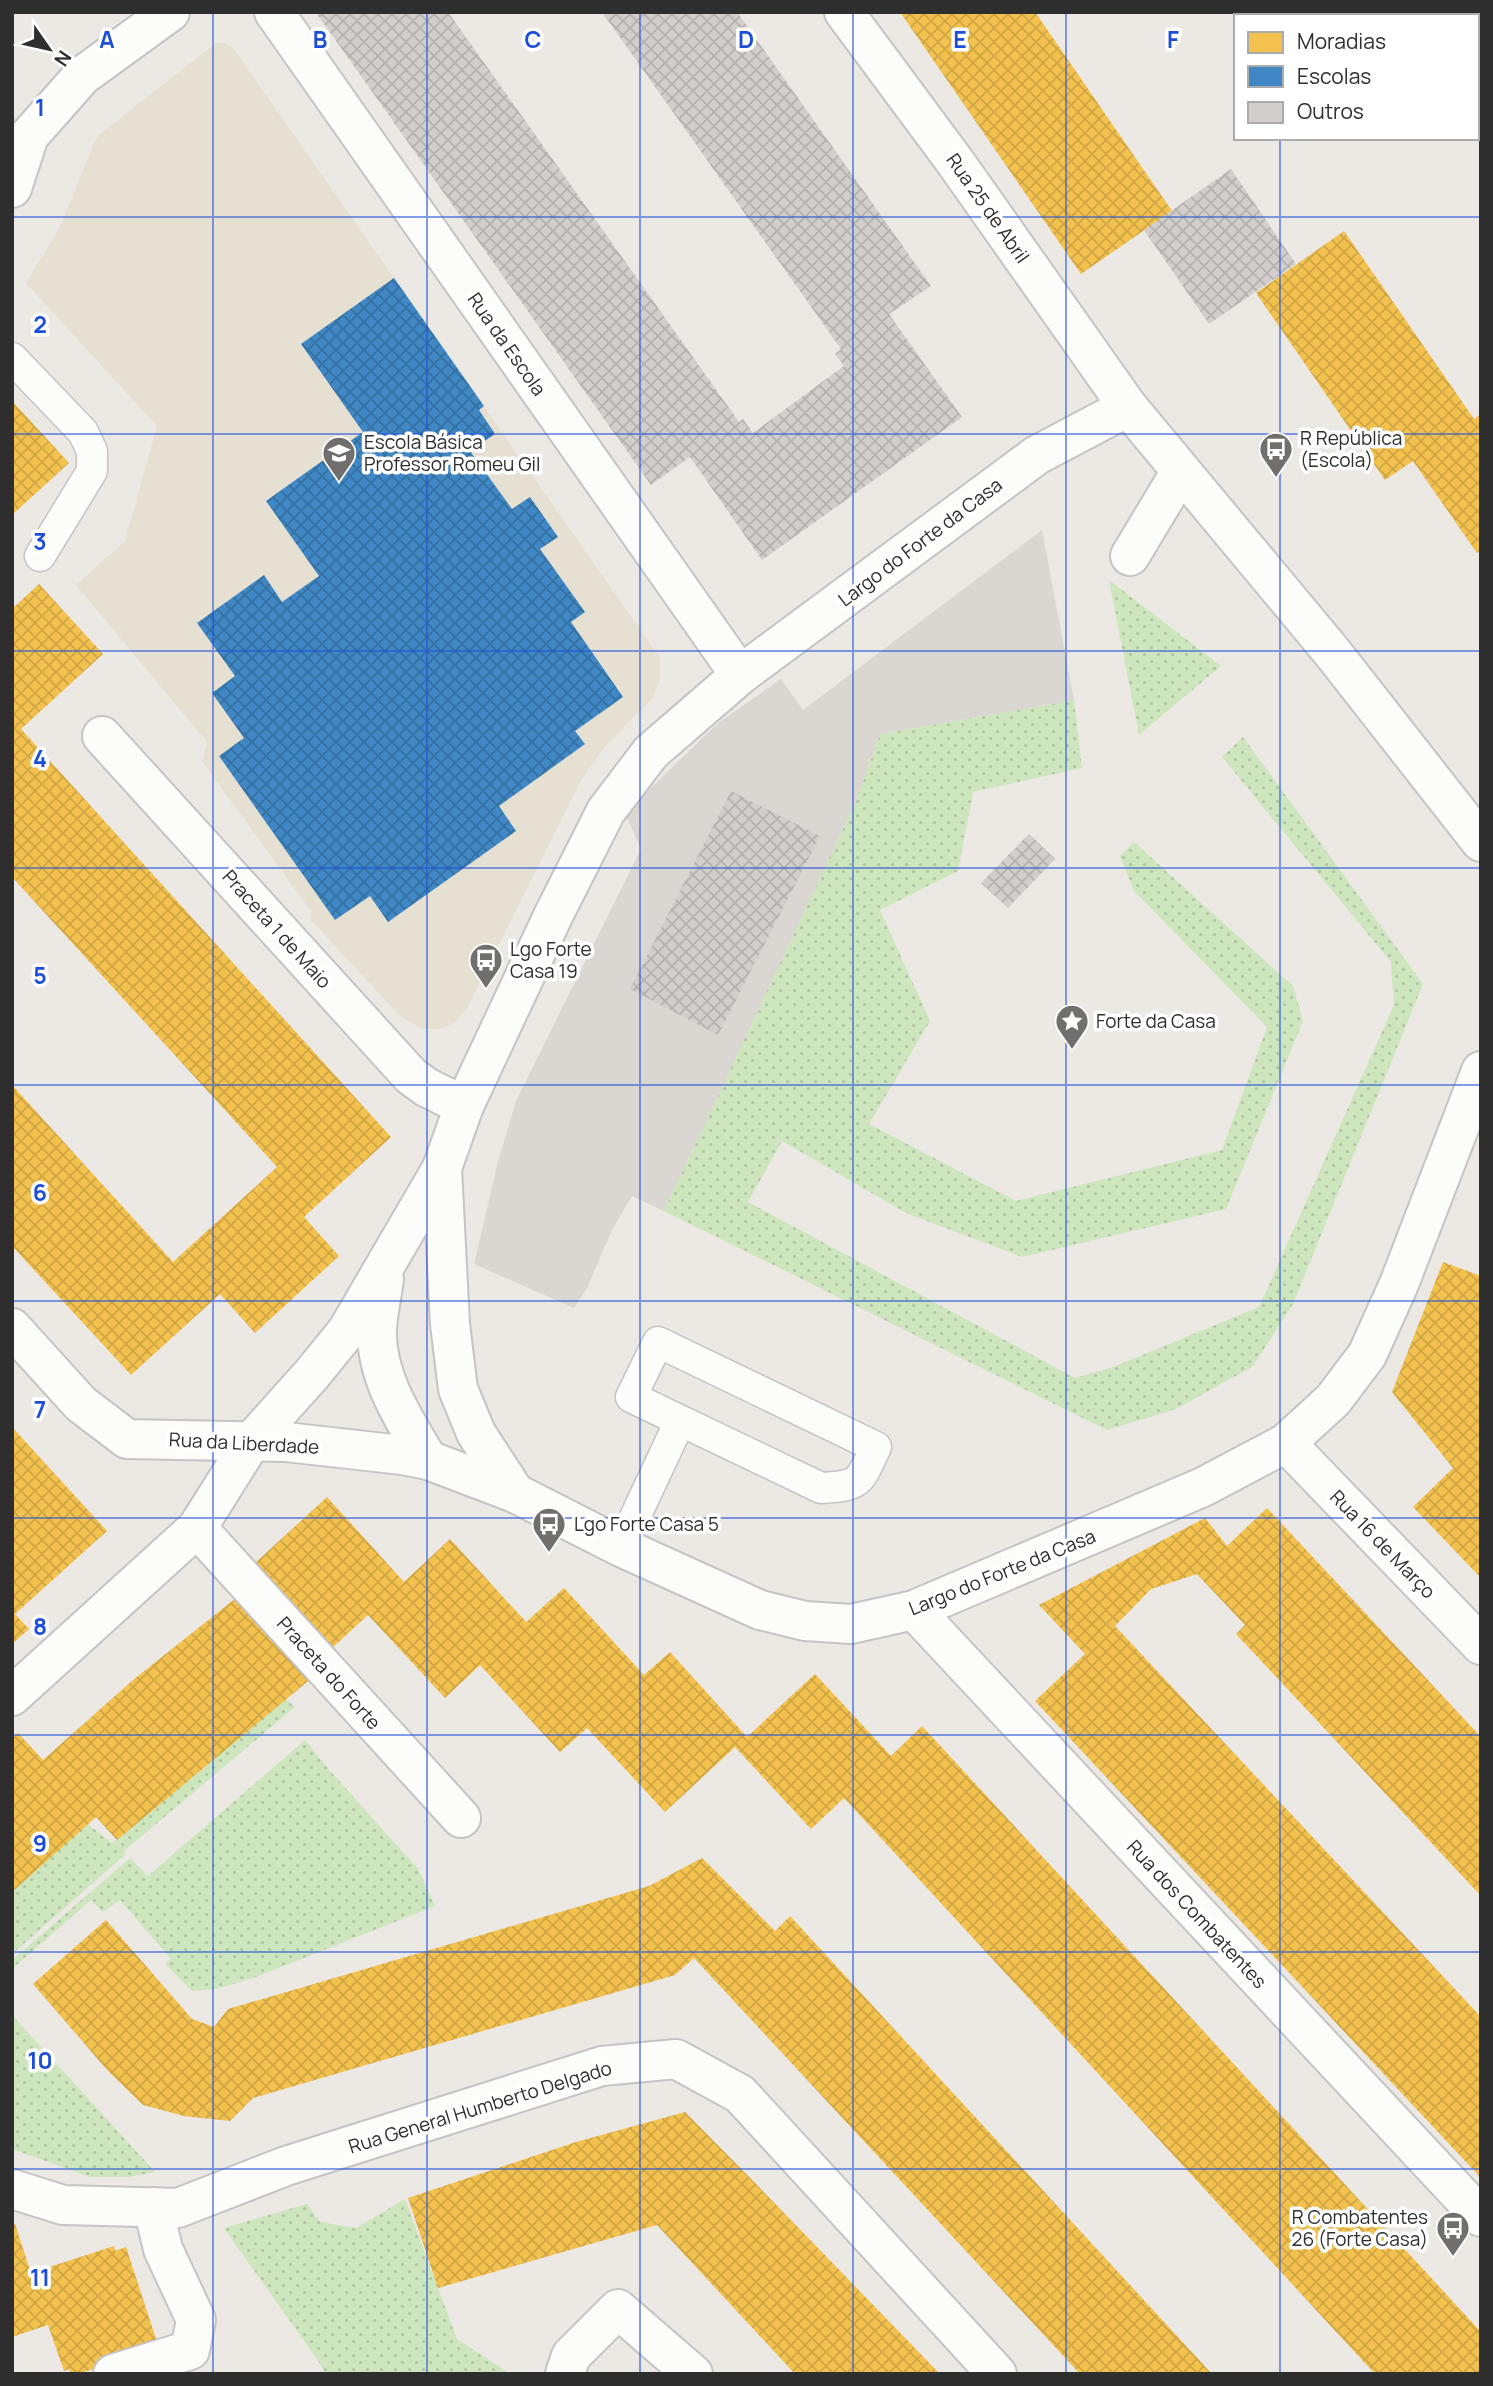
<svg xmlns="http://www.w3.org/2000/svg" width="1493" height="2386" viewBox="0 0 1493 2386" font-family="Manrope,sans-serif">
	<defs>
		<pattern id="green-dots" width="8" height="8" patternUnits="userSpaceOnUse" patternTransform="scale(1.75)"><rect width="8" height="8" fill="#cee6be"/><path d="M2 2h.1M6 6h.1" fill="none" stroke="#b1c6a4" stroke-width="1.8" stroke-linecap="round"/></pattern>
		<pattern id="homes-cross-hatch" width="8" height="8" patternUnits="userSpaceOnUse" patternTransform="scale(1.75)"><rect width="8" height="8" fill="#f2c14e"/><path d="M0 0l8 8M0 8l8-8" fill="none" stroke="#d0a644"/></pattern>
		<pattern id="schools-cross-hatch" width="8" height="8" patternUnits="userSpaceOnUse" patternTransform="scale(1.75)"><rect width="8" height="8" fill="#3f88c5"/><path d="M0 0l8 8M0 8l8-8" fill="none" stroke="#3570a0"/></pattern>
		<pattern id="building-cross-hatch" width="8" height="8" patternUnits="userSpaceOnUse" patternTransform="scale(1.75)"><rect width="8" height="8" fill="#d1cecb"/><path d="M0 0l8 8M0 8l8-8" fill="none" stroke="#b4b1af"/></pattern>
	</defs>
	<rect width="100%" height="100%" fill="#ece8e4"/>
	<!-- education -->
	<path fill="#e6e0d3" d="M216 43H224L233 48 660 658V679L653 698 602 750 580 782 466 1010 454 1023 440 1029H422L400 1016 310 919 313 914 202 761 207 742 76 585 125 541 157 426 26 283 59 229 94 143 100 134Z"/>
	<!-- green -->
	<g fill="url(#green-dots)">
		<path d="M1109 580 1221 666 1139 735Z"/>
		<path d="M1074 700 1082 768 973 792 958 871 880 910 930 1021 869 1124 1016 1201 1222 1150 1267 1027 1134 891 1120 856 1134 842 1293 986 1303 1021 1226 1209 1022 1257 906 1213 782 1141 748 1202 1075 1378 1113 1367 1259 1307 1394 1005 1391 962 1222 757 1243 737 1423 984 1293 1304 1252 1367 1176 1409 1107 1430 664 1211 856 801 880 734Z"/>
		<path d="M283 1697 295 1707 124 1851 126 1854 12 1954V1884L84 1821 112 1843Z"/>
		<path d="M305 1740 331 1772 418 1869 435 1906 256 1977 217 1989 192 1991 165 1964 171 1959 120 1900 103 1912 91 1900 12 1969V1960L130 1858 148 1876Z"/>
		<path d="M12 2015 155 2172 129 2177H90L12 2149Z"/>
		<path d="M405 2199 457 2339 510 2374H325L319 2362 224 2228 307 2204 320 2222 356 2228Z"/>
	</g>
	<!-- plaza -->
	<path fill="#dad6d2" d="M1042 530 1074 700 880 734 856 801 664 1211 632 1196 612 1230 587 1288 574 1308 474 1264 498 1162 516 1101 641 849 625 813 717 724 781 679 803 710Z"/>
	<!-- homes -->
	<g fill="url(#homes-cross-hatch)">
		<path d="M900 12H1035L1172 211 1081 274Z"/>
		<path d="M1377 12H1481V35L1477 37V16H1380Z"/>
		<path d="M1344 231 1474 419 1481 414V550L1477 553 1413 461 1385 480 1256 293Z"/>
		<path d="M12 401 69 463 12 515Z"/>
		<path d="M39 584 103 654 21 729 391 1137 304 1217 339 1256 255 1333 220 1294 131 1375 12 1246V1085L173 1262 277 1167 12 877V609Z"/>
		<path d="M1443 1262 1481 1276V1578L1413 1507 1453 1468 1392 1392Z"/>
		<path d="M12 1427 107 1531 15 1614 29 1629 12 1644Z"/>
		<path d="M327 1497 404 1582 450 1539 526 1622 564 1588 644 1675 670 1652 747 1737 815 1674 891 1756 922 1726 1481 2332V2374H1375L844 1798 811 1829 735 1747 665 1812 587 1728 560 1752 480 1665 445 1698 368 1615 332 1648 254 1564Z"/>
		<path d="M1267 1508 1481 1737V1896L1236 1634 1245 1625 1197 1574 1151 1589 1115 1626 1481 2017V2178L1035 1701 1085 1654 1039 1605 1205 1518 1227 1546Z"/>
		<path d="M236 1598 313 1677 117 1840 96 1817 12 1892V1739L18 1733 43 1760 133 1680Z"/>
		<path d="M702 1858 775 1931 790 1916 1212 2374H1080L694 1958 675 1975 253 2098 230 2121 184 2116 143 2105 108 2071 33 1984 106 1920 192 2019 214 2027 228 2009 649 1886Z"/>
		<path d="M685 2112 756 2184 940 2374H795L657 2225 438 2288 408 2198 576 2142Z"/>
		<path d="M15 2224 31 2273 114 2246 115 2251 126 2247 157 2342 151 2350 78 2374H70L69 2369 64 2371 48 2325 12 2337V2225Z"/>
	</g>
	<!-- schools -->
	<path fill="url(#schools-cross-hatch)" d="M394 278 484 406 479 410 495 434 470 451 512 509 530 497 558 537 540 549 585 612 571 622 623 697 575 731 585 744 499 806 516 831 388 922 370 896 335 920 219 756 244 738 212 693 235 676 197 623 264 575 282 602 319 576 266 501 363 432 301 344Z"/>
	<!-- building -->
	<g fill="url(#building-cross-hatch)">
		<path d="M320 12H448L739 422 743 419 753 433 844 366 835 354 841 349 602 12H737L931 286 889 314 962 417 762 560 690 457 651 485 317 14Z"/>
		<path d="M1231 169 1296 264 1209 324 1144 230Z"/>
		<path d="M731 791 820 836 718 1035 630 989Z"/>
		<path d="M1029 834 1055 859 1008 908 981 883Z"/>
	</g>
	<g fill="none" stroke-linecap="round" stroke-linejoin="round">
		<defs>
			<g id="lane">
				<path d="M12 358 83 432 92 451V471L40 556"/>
				<path d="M658 1342 876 1447C859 1482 862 1486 821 1488L631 1397Z"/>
				<path d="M621 1547 680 1421"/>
			</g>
			<g id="street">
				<path d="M274 12 740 675"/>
				<path d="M844 12 956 163 1128 407 1332 652 1481 842"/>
				<path d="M1255 12 1258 16"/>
				<path d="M1477 87 1481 85"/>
				<path d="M12 188 29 136 82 76 170 12"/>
				<path d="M1130 556 1181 471"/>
				<path d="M102 736 411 1076 426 1087 464 1106"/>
				<path d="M384 1279C382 1295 378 1312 377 1328 375 1377 405 1421 428 1460"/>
				<path d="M12 1328 81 1404 127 1439 286 1442 402 1455 428 1460 515 1493 621 1547 760 1610 805 1621 851 1624 914 1610 1203 1487 1286 1443 1333 1400 1367 1355 1399 1284 1481 1071"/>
				<path d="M1286 1443 1481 1645"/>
				<path d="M515 1493 476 1433 458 1389 450 1324 442 1168 464 1106 553 916 606 811 651 752 740 675 1037 455 1128 407"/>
				<path d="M197 1528 461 1818"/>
				<path d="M914 1610 1481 2217"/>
				<path d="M12 1696 197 1528 251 1442 312 1374 347 1331 442 1168"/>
				<path d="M12 2189 63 2205 178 2208 286 2166 602 2066 676 2059 740 2094 997 2374"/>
				<path d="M113 2374 190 2350 196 2320 163 2249 153 2207"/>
				<path d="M565 2374 571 2356 618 2309 693 2374"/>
			</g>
		</defs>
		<!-- lane casing -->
		<use href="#lane" stroke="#c5c4c5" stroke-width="33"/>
		<!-- street casing -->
		<use href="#street" stroke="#c5c4c5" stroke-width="42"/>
		<!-- lane -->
		<use href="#lane" stroke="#fcfcfb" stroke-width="30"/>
		<!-- street -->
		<use href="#street" stroke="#fcfcfb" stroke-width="38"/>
	</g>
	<!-- grid -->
	<path fill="none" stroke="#1d4ed8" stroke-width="2" stroke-opacity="0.55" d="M213 12V2374M427 12V2374M640 12V2374M853 12V2374M1066 12V2374M1280 12V16M1280 138V2374M12 217H1481M12 434H1481M12 651H1481M12 868H1481M12 1085H1481M12 1301H1481M12 1518H1481M12 1735H1481M12 1952H1481M12 2169H1481"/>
	<!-- icons -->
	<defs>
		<symbol id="bus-pin" viewBox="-11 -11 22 30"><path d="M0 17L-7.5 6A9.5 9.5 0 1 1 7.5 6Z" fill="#706f6e" stroke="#fff"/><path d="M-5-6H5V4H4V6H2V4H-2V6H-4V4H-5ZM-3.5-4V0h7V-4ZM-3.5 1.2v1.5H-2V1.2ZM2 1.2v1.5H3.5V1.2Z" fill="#fff"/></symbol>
		<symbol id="school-pin" viewBox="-11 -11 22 30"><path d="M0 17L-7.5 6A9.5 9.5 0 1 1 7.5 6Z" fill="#706f6e" stroke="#fff"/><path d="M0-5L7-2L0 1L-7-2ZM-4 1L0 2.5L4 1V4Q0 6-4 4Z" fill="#fff"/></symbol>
		<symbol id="sight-pin" viewBox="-11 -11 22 30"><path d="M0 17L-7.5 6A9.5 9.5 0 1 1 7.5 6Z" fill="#706f6e" stroke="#fff"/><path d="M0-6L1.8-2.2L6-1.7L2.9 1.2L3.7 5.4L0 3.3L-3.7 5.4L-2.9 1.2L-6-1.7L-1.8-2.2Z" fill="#fff"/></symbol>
	</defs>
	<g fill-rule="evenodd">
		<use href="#bus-pin" x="1257" y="430" width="38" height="52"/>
		<use href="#school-pin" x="320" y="434" width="38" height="52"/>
		<use href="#bus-pin" x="467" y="941" width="38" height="52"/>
		<use href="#sight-pin" x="1053" y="1002" width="38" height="52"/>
		<use href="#bus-pin" x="530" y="1505" width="38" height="52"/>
		<use href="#bus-pin" x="1434" y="2209" width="38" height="52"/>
	</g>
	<g text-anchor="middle" stroke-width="7" stroke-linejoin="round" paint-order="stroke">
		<!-- street labels -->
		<g font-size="19" fill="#2e2e2e" stroke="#fff">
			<text transform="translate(988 208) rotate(55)" y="7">Rua 25 de Abril</text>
			<text transform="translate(507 344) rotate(55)" y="7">Rua da Escola</text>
			<text transform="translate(920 542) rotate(-37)" y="7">Largo do Forte da Casa</text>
			<text transform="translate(277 929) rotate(48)" y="7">Praceta 1 de Maio</text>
			<text transform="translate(244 1443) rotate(3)" y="7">Rua da Liberdade</text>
			<text transform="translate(1383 1544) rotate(46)" y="7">Rua 16 de Março</text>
			<text transform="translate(1002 1572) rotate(-22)" y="7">Largo do Forte da Casa</text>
			<text transform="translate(329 1673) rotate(48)" y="7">Praceta do Forte</text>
			<text transform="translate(1197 1914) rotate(47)" y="7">Rua dos Combatentes</text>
			<text transform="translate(480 2107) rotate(-17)" y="7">Rua General Humberto Delgado</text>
		</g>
		<!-- poi labels -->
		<g font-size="19" fill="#2e2e2e" stroke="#fff" text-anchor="start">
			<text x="1300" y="445">R República<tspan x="1300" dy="22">(Escola)</tspan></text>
			<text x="364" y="449">Escola Básica<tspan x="364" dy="22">Professor Romeu Gil</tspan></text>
			<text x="510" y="956">Lgo Forte<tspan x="510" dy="22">Casa 19</tspan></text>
			<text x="1096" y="1028">Forte da Casa</text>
			<text x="574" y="1531">Lgo Forte Casa 5</text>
			<text x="1428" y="2224" text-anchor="end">R Combatentes<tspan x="1428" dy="22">26 (Forte Casa)</tspan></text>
		</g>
	</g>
	<g font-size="23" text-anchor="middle" font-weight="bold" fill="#1d4ed8" stroke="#fff" stroke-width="7" stroke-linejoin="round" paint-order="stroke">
		<text x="107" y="48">A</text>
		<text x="320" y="48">B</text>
		<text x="533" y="48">C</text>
		<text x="746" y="48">D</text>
		<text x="960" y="48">E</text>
		<text x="1173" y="48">F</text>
		<text x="40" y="116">1</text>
		<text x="40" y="333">2</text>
		<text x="40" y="550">3</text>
		<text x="40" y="767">4</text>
		<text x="40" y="984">5</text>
		<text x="40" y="1201">6</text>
		<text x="40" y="1418">7</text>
		<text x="40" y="1635">8</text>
		<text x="40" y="1852">9</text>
		<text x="40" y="2069">10</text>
		<text x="40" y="2286">11</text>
	</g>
	<!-- border -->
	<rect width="1493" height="2386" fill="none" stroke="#2e2e2e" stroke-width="28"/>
	<!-- legend -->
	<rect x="1234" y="14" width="245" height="126" fill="#ffffff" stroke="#ababab" stroke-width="2"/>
	<rect x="1248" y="32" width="35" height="21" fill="#f2c14e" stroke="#ababab" stroke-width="2"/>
	<text x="1297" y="49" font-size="21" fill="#2e2e2e">Moradias</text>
	<rect x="1248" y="66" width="35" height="21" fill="#3f88c5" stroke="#ababab" stroke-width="2"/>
	<text x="1297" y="84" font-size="21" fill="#2e2e2e">Escolas</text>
	<rect x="1248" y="102" width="35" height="21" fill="#d1cecb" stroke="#ababab" stroke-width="2"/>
	<text x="1297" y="119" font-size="21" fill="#2e2e2e">Outros</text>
	<!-- north arrow -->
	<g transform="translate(49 49) rotate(124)" stroke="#ffffff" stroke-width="5" paint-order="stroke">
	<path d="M0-5L12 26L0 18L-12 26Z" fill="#2e2e2e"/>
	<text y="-10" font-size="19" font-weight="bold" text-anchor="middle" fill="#2e2e2e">N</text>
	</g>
</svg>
